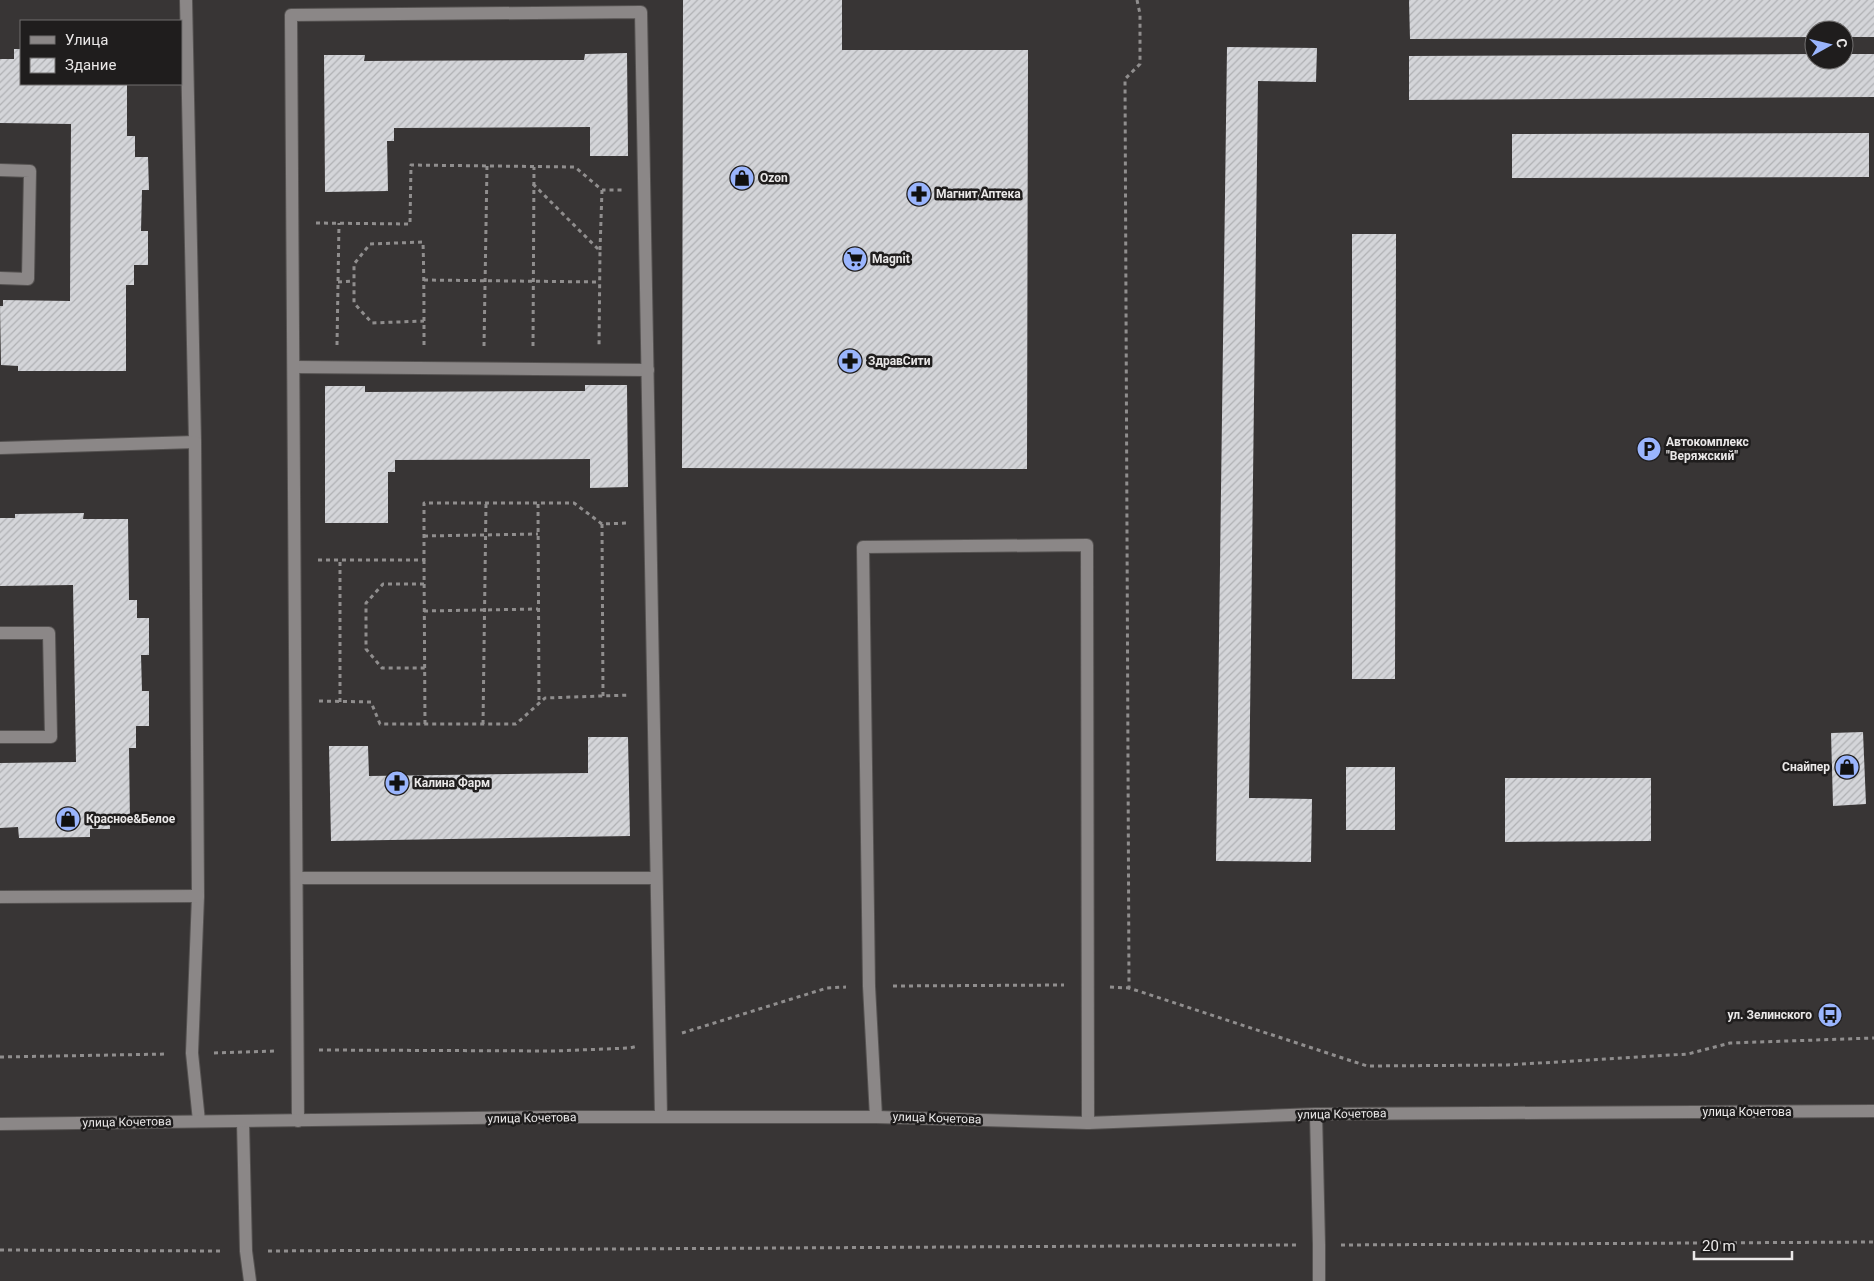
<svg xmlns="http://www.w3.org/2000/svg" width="1874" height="1281" viewBox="0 0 1874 1281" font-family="Roboto,sans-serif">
	<defs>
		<pattern id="building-hatch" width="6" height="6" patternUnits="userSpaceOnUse" patternTransform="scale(1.25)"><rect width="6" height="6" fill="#d4d5d9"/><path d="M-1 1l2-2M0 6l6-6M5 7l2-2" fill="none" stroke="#b0b1b4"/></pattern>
	</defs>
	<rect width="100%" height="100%" fill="#383535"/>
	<!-- building -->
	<g fill="url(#building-hatch)">
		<path d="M683 0H842V50H1028L1027 469 682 468Z"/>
		<path d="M1409 0H1874V37H1844V30H1814V37L1410 39Z"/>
		<path d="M1227 47 1317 48 1316 82 1258 81 1249 798 1312 799 1311 862 1216 861Z"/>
		<path d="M14 49H21V84H127V136H135V157H148L149 190H142L141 231H148V265H134V285H126V371H18V366L1 365 0 306H3V300L70 301 71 124 0 123V59H14Z"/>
		<path d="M627 53 628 156H590V127L394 128V141H387L388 191 325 192 324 55H365L364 61 584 60 585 54Z"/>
		<path d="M1814 54V60H1844V54H1874V97L1409 100V56Z"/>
		<path d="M1869 133V177L1512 178V134Z"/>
		<path d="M1352 234H1396L1395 679H1352Z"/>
		<path d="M585 385H627L628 487 590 488V459L395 460V472H388V523H325V386H365V392L585 391Z"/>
		<path d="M84 513 83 519H128L129 600H137V618H149V655H141L142 691H149V726H136V748H129L130 823 110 824V829H90V837L19 838 18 827 0 828V763L76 762 73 585 0 586V518H15V514Z"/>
		<path d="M1863 732 1866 804 1833 806 1831 733Z"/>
		<path d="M588 737H628L630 836 331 841 329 746H368L369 776 588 773Z"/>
		<rect x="1346" y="767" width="49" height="63"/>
		<path d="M1505 778H1651V841L1505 842Z"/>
	</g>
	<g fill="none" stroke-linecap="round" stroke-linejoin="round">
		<defs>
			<g id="service">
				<path d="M186 0 195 442"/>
				<path d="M0 170 30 171 28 279 0 278"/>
				<path d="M294 367 648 370"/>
				<path d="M0 448 195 442 198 896 192 1053 199 1121"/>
				<path d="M0 633H49L51 737H0"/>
				<path d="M297 878H656"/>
				<path d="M0 897 198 896"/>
				<path d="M1316 1114 1319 1245V1281"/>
				<path d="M876 1117 869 986 863 547 1087 545 1088 1123"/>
				<path d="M298 1121 291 15 641 12 661 1117"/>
				<path d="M243 1122 246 1251 250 1281"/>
			</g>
			<path id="secondary" d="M0 1124 551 1117H876L1088 1123 1316 1114 1874 1111"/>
		</defs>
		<!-- service casing -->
		<use href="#service" stroke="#555251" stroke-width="14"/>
		<!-- secondary casing -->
		<use href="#secondary" stroke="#555251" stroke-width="14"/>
		<!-- path -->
		<g stroke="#908e8e" stroke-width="3" stroke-dasharray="4 4" stroke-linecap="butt">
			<path d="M1137 0 1140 14V64L1125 79 1129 988 1367 1066 1507 1065 1688 1054 1730 1043 1874 1038"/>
			<path d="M533 184 600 251 599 348"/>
			<path d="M316 223 410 224 411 165 575 167 602 190H623"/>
			<path d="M600 250 602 190"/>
			<path d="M424 280 600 282"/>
			<path d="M338 282 354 281"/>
			<path d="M337 345 339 223"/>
			<path d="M424 345C424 311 424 276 423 242L370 244 354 264V303L372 323 424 321"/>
			<path d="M484 346 487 166"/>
			<path d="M533 346 534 167"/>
			<path d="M538 504 539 703"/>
			<path d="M602 524 603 696"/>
			<path d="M424 536 538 534"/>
			<path d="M318 560H424V503H574L602 524 628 523"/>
			<path d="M424 560 425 724"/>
			<path d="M424 584H383L366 603V649L382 668H425"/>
			<path d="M424 611 538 609"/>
			<path d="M319 701 371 702 380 724H516L545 698 630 695"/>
			<path d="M340 702V561"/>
			<path d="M483 724 486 503"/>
			<path d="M893 986 1064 985"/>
			<path d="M1110 987 1129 988"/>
			<path d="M682 1033 827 988 846 987"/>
			<path d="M319 1050 554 1051 630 1048 638 1046"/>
			<path d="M214 1053 276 1051"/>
			<path d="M0 1057 168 1054"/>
			<path d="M1341 1245 1874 1242"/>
			<path d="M0 1250 224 1251"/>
			<path d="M268 1251 1297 1245"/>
		</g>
		<!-- service -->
		<use href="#service" stroke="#8b8787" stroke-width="12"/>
		<!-- secondary -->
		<use href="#secondary" stroke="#8b8787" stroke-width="12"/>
	</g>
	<!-- icons -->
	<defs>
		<symbol id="shop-disc" viewBox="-11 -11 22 22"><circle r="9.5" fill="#9ab5fd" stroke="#1f1d1d"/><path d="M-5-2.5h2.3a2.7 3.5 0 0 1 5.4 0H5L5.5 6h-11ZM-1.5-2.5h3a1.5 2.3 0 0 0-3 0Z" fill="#111"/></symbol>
		<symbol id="pharmacy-disc" viewBox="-11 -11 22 22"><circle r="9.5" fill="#9ab5fd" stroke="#1f1d1d"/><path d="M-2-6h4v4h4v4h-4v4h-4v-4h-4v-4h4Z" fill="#111"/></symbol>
		<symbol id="supermarket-disc" viewBox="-11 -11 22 22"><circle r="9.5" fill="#9ab5fd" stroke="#1f1d1d"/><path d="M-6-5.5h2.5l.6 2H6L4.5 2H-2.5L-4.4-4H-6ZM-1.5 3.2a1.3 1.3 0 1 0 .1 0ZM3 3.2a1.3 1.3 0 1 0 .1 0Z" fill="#111"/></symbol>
		<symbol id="parking-disc" viewBox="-11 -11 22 22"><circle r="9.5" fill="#9ab5fd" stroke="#1f1d1d"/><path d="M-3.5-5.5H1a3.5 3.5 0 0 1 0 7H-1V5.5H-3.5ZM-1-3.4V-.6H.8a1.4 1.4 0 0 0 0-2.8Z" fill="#111"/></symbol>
		<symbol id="bus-disc" viewBox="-11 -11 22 22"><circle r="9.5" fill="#9ab5fd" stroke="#1f1d1d"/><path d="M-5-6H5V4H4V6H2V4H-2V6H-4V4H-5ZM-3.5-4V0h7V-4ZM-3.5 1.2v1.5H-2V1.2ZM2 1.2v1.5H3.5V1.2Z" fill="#111"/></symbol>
	</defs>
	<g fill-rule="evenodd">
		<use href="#shop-disc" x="728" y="164" width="28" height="28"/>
		<use href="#pharmacy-disc" x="905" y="180" width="28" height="28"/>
		<use href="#supermarket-disc" x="841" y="245" width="28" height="28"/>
		<use href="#pharmacy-disc" x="836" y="347" width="28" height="28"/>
		<use href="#parking-disc" x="1635" y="435" width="28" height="28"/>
		<use href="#shop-disc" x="1833" y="753" width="28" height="28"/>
		<use href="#pharmacy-disc" x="383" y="769" width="28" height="28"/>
		<use href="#shop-disc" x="54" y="805" width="28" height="28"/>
		<use href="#bus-disc" x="1816" y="1001" width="28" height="28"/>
	</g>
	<g text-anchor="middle" stroke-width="5" stroke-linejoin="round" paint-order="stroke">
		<!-- poi labels -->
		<g font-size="12" font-weight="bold" fill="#eae8e8" stroke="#1f1d1d" text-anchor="start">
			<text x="760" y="182">Ozon</text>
			<text x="936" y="198">Магнит Аптека</text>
			<text x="872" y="263">Magnit</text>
			<text x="868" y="365">ЗдравСити</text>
			<text x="1666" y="446">Автокомплекс<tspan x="1666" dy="14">"Веряжский"</tspan></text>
			<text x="1830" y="771" text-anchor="end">Снайпер</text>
			<text x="414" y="787">Калина Фарм</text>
			<text x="86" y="823">Красное&amp;Белое</text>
			<text x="1812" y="1019" text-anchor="end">ул. Зелинского</text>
		</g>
		<!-- street labels -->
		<g font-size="12" fill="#eae8e8" stroke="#1f1d1d">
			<text x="1747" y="1116">улица Кочетова</text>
			<text transform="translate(1342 1114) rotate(-1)" y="4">улица Кочетова</text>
			<text transform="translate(532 1118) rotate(-1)" y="4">улица Кочетова</text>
			<text transform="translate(937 1118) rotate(2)" y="4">улица Кочетова</text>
			<text transform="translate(127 1122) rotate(-1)" y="4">улица Кочетова</text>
		</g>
	</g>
	<!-- legend -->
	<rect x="20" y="20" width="162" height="65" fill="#1f1d1d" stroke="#706e6e"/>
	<rect x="30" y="36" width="25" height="8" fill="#8b8787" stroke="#706e6e"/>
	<text x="65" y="45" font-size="15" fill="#eae8e8">Улица</text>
	<rect x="30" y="58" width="25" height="15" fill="url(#building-hatch)" stroke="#706e6e"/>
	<text x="65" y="70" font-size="15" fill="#eae8e8">Здание</text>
	<!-- north arrow -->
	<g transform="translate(1829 45) rotate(82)"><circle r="24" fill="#1f1d1d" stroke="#706e6e"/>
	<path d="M0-4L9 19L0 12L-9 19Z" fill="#9ab5fd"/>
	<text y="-8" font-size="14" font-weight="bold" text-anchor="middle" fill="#eae8e8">С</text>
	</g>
	<!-- scale -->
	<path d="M1694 1251v8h98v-8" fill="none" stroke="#eae8e8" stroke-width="2.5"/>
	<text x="1702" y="1251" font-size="15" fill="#eae8e8" stroke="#1f1d1d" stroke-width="4" paint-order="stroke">20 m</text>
</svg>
